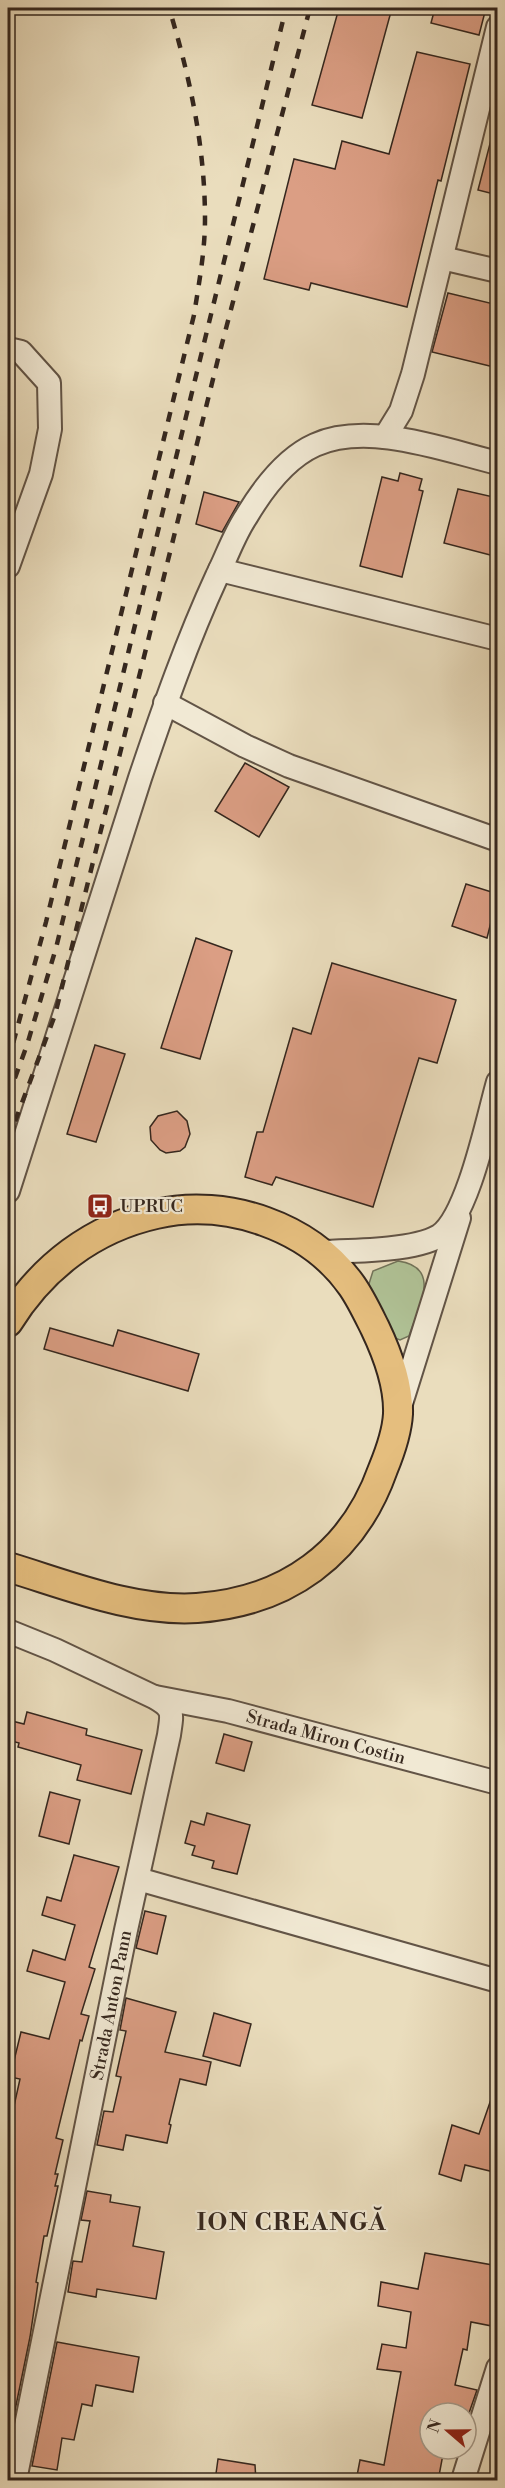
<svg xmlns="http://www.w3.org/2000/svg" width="505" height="2488" viewBox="0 0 505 2488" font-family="'Libre Bodoni',serif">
	<rect width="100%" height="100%" fill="#eaddbd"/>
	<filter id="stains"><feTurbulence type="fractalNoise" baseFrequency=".00333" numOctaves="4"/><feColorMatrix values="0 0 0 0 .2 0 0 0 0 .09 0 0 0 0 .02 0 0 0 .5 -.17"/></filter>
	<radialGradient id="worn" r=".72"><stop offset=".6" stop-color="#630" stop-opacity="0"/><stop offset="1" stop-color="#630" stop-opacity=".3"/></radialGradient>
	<!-- green -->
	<path fill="#b0c296" stroke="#72745a" stroke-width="1.5" d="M398 1261C443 1267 418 1308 409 1336L400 1340 395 1338 368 1287 373 1271Z"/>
	<!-- building -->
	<g fill="#db9e84" stroke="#35271e" stroke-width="1.5">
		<path d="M339 8H392L362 118 312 105Z"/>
		<path d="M435 8H486L479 35 431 23Z"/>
		<path d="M417 52 470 64 441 181 438 180 407 307 311 283 309 290 264 279 294 159 335 169 342 141 389 154Z"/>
		<path d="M492 136H498V195L478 190Z"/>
		<path d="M448 293 498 305V368L432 352Z"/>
		<path d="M400 473 422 479 419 490 423 491 402 577 360 566 382 477 398 481Z"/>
		<path d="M458 489 498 498V557L444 543Z"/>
		<path d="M204 492 239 502 222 532 196 524Z"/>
		<path d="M245 763 289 787 259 837 215 811Z"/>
		<path d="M466 884 498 894 487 938 452 926Z"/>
		<path d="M196 938 232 951 200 1059 161 1048Z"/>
		<path d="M332 963 456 1000 437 1063 419 1058 373 1207 276 1177 272 1185 245 1177 257 1132H263L293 1028 311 1034Z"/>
		<path d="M95 1045 125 1054 96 1142 67 1134Z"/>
		<path d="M177 1111 187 1121 190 1134 185 1147 180 1151 166 1153 160 1150 151 1140 150 1127 158 1116Z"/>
		<path d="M50 1328 113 1346 118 1330 199 1354 188 1391 44 1349Z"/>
		<path d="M27 1712 87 1729 86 1735 142 1750 131 1794 77 1780 81 1765 18 1747 19 1743 8 1740V1720L24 1724Z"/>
		<path d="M224 1734 252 1742 244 1771 216 1763Z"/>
		<path d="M50 1792 80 1800 69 1844 39 1836Z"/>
		<path d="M207 1813 250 1825 237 1874 212 1868 214 1861 192 1855 195 1846 185 1843 191 1821 204 1825Z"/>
		<path d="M74 1855 119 1867 89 1967 95 1969 81 2014 89 2016 82 2041 80 2040 56 2138 63 2140 55 2174H58L55 2186H58L47 2236H44L36 2282 38 2283 30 2337 12 2425 8 2424V2133L20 2079 10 2077 21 2032 49 2039 65 1982 27 1971 33 1950 65 1960 75 1925 42 1915 47 1897 61 1901Z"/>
		<path d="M145 1911 166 1916 157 1954 136 1948Z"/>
		<path d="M126 1998 176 2012 165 2052 211 2062 206 2085 180 2079 169 2124 171 2125 167 2143 126 2135 123 2150 97 2145 104 2111 113 2112 121 2077 116 2076 126 2031 120 2030Z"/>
		<path d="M214 2013 251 2024 240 2066 203 2056Z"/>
		<path d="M495 2088 498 2089V2173L465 2165 461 2181 439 2174 452 2125 479 2134Z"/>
		<path d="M87 2191 111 2195 110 2202 140 2207 133 2246 164 2252 156 2299 97 2289 96 2297 68 2292 73 2261 82 2262 90 2221 81 2220Z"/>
		<path d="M425 2253 498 2266V2297L492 2326 471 2322 467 2350 463 2349 455 2385 477 2390 469 2413H430V2449H444L438 2481H356L360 2460 384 2465 401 2372 377 2369 382 2344 406 2348 411 2312 378 2306 381 2282 418 2289Z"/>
		<path d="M57 2342 139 2357 133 2392 96 2385 92 2406 82 2404 74 2440 62 2438 57 2470 32 2466Z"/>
		<path d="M218 2459 255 2465 256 2481H215Z"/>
	</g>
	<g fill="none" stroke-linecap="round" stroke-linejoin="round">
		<defs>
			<g id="minor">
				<path d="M442 258 498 271"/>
				<path d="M8 349 21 352 49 383 50 429 41 474 8 566"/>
				<path d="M385 437 401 411 413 374 498 27"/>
				<path d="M220 570 498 639"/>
				<path d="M165 703 245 746 289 766 498 840"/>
				<path d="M8 1191C52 1053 95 915 140 778 163 710 187 641 217 576 227 556 234 535 246 517 262 490 286 458 315 445 368 421 444 450 498 463"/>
				<path d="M320 1252C350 1251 414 1251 439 1236 468 1217 488 1117 498 1082"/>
				<path d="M399 1410 459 1218"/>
				<path d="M8 1631 55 1650 154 1697C175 1709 172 1713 169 1735L126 1930 15 2480"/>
				<path d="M155 1697 228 1711 498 1783"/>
				<path d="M138 1879 498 1981"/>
				<path d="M463 2480 498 2368"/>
			</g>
			<path id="major" d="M8 1322C42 1267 93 1228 156 1214 227 1198 310 1226 352 1286 361 1299 368 1314 375 1328 387 1353 399 1385 398 1414 397 1432 390 1452 383 1469 353 1554 286 1602 197 1608 133 1612 68 1585 8 1567"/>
		</defs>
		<!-- minor casing -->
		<use href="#minor" stroke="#625446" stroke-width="26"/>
		<!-- major casing -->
		<use href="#major" stroke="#35271e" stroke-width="32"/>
		<!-- minor -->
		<use href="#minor" stroke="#f1e9d4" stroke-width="22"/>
		<!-- major -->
		<use href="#major" stroke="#e5be7e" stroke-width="28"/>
		<!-- rail -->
		<g stroke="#35271e" stroke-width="4.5" stroke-dasharray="10 10" stroke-linecap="butt">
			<path d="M8 1062 46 922 194 315C199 283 205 251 205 219 205 147 190 77 169 8"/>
			<path d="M8 1097 27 1045 56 948 286 8"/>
			<path d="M8 1140 55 1015 218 359 310 8"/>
		</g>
	</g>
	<!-- icons -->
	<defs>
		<symbol id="bus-square" viewBox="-11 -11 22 22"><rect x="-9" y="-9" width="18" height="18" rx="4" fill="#8f2418" stroke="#f1e9d4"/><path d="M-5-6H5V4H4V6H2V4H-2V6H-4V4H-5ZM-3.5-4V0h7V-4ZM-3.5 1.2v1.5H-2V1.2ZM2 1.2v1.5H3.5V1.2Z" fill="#fff"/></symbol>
	</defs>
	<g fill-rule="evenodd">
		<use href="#bus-square" x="85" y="1191" width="30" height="30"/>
	</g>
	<g text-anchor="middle" stroke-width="4.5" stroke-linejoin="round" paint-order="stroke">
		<!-- poi labels -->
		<g font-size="18" fill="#35271e" stroke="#f1e9d4" text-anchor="start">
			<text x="120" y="1212">UPRUC</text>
		</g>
		<!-- street labels -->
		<g font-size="18" fill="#35271e" stroke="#f1e9d4">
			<text transform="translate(326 1737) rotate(15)" y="6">Strada Miron Costin</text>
			<text transform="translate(111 2005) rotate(-79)" y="6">Strada Anton Pann</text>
		</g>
		<!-- district labels -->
		<g font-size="24" font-weight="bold" letter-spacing="1.5" fill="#35271e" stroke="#f1e9d4">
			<text x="292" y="2230">ION CREANGĂ</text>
		</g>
	</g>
	<!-- margin -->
	<rect width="505" height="2488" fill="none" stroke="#eaddbd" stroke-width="30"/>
	<rect x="9" y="9" width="487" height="2470" fill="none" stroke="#35271e" stroke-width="3"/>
	<rect x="15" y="15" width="475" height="2458" fill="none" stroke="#35271e" stroke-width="1.5"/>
	<!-- north arrow -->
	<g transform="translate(448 2431) rotate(290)"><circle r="28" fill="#f1e9d4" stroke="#a69b8b" stroke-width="1.5"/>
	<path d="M0-4.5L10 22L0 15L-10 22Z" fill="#8f2418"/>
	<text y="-9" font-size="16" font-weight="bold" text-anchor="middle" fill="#35271e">N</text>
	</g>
	<rect width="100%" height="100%" filter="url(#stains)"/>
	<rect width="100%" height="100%" fill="url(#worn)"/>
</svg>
